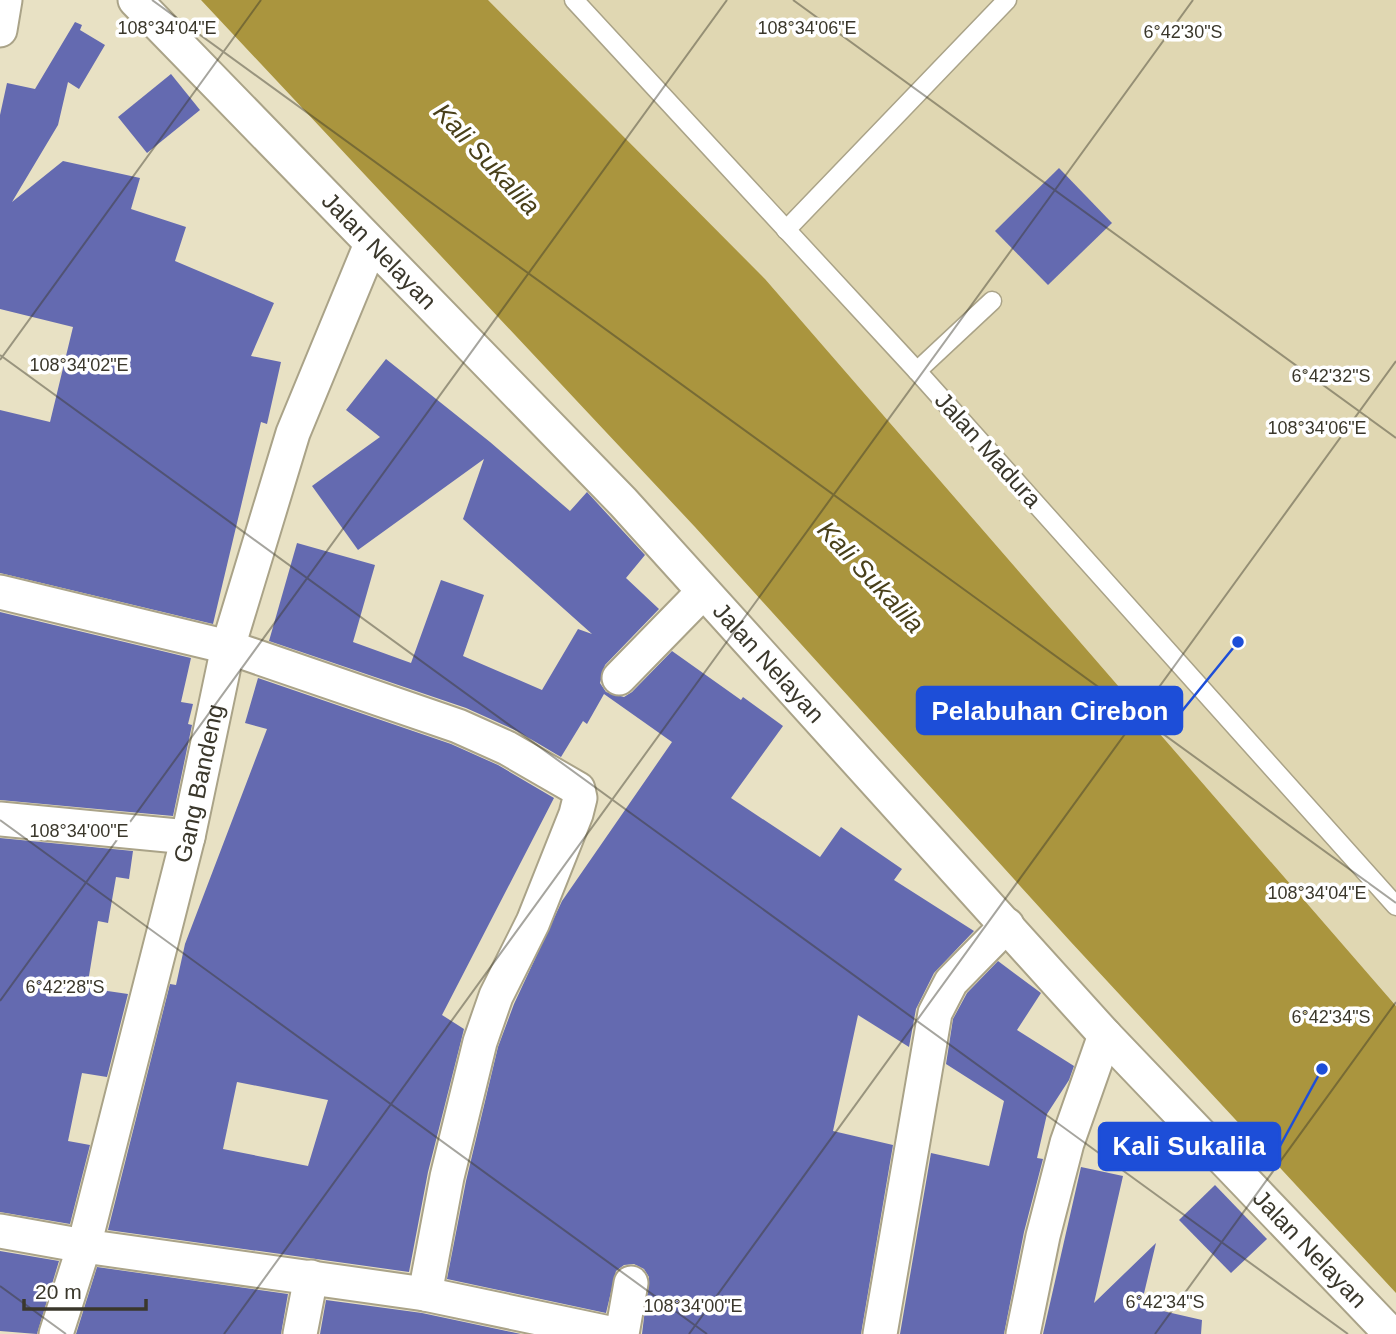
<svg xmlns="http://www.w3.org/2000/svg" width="1396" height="1334" viewBox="0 0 1396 1334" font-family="Helvetica,sans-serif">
	<rect width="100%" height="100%" fill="#e8e1c4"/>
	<!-- built -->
	<path fill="#e0d7b2" d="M488 0H1396V1006L765 279Z"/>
	<!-- water -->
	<path fill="#aa953e" d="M201 0H488L765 279 1396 1006V1293L1070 941 695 527Z"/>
	<!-- building -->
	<g fill="#646ab0" fill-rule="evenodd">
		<path d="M75 22 82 25 80 30 105 45 79 89 68 82 58 125 12 202 63 161 140 178 131 209 186 227 175 261 274 303 251 356 281 362 267 424 261 422 213 624 0 573V410L50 422 73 327 0 309V115L7 83 35 89Z"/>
		<path d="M171 74 200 110 147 153 118 117Z"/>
		<path d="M1059 168 1112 223 1048 285 995 231Z"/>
		<path d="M386 359 490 442 570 511 587 492 645 555 626 578 659 609 605 665 600 683 606 692 624 697 632 692 672 651 741 700 743 697 783 726 731 798 820 857 841 827 902 869 894 880 974 931 934 973 916 1009 909 1047 858 1015 833 1131 893 1145 861 1334H642L649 1277 644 1269 634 1264 624 1265 616 1271 606 1313 447 1279 466 1181 498 1047 514 1004 562 901 672 742 604 694 587 724 583 721 561 757 517 731 466 708 269 641 297 543 375 565 353 642 411 663 441 580 484 595 463 656 542 690 578 629 592 634 463 519 484 459 358 550 312 486 380 437 346 410Z"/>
		<path d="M0 612 191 658 181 702 193 704 188 724 192 725 173 816 0 800Z"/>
		<path d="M258 678 451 744 498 765 554 798 442 1015 464 1029 428 1172 409 1272 108 1230 170 984 176 985 185 944 267 729 245 723ZM237 1082 328 1100 308 1166 223 1149Z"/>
		<path d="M0 838 133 851 129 879 116 877 108 923 98 921 87 988 128 994 107 1077 82 1073 68 1141 90 1145 70 1224 0 1212Z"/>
		<path d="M998 961 1041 993 1017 1030 1074 1066 1069 1080 1047 1114 1037 1158 1043 1159 1024 1232 1004 1334H900L931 1153 989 1166 1004 1101 946 1064 953 1019 967 993Z"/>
		<path d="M1081 1167 1123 1176 1094 1303 1156 1243 1141 1306 1202 1320 1201 1334H1043Z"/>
		<path d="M1215 1185 1267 1239 1231 1273 1179 1220Z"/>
		<path d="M0 1251 59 1261 37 1334 0 1331Z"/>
		<path d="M97 1267 288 1294 281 1334H76Z"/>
		<path d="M326 1300 422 1313 521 1334H320Z"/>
	</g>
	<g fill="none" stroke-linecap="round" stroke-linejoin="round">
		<defs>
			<g id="lane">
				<path d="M574 0 917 371 1396 906"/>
				<path d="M786 230 1007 0"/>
				<path d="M917 371 992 301"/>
			</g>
			<g id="street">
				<path id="s1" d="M135 0 623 502 1105 1035 1391 1334"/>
				<path d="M0 30 5 0"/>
				<path d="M0 592 228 647 458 726 507 748 578 789 580 798 576 814 533 922 496 996 480 1042 447 1177 425 1294"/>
				<path d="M619 678 703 592"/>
				<path d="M0 819 188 837"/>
				<path d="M0 1231 84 1246 425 1294 614 1334"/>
				<path id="s2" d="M56 1334 84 1246 188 837 228 647 293 433 371 244"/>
				<path d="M300 1334 311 1277"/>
				<path d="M622 1334 631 1283"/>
				<path d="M880 1334 935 1013 951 982 1007 925"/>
				<path d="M1023 1334 1043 1236 1067 1143 1105 1035"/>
			</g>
		</defs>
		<!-- lane casing -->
		<use href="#lane" stroke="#aaa388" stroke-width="21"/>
		<!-- street casing -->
		<use href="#street" stroke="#aaa388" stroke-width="37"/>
		<!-- lane -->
		<use href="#lane" stroke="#fff" stroke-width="18"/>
		<!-- street -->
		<use href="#street" stroke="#fff" stroke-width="33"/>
	</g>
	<!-- ticks -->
	<path fill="none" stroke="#3a372b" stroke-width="2" stroke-opacity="0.45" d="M152 0 1396 903M793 0 1396 438M0 355 1348 1334M0 360 261 0M0 820 707 1334M0 1001 727 0M0 1286 66 1334M224 1334 1193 0M689 1334 1396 361M1155 1334 1396 1002"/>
	<g text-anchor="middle" stroke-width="7" stroke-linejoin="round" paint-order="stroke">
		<!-- street labels -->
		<g font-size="24" fill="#3a372b" stroke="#fff">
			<text dy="8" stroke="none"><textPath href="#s1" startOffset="350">Jalan Nelayan</textPath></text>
			<text transform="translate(988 450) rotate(48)" y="8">Jalan Madura</text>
			<text dy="8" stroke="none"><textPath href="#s1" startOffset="917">Jalan Nelayan</textPath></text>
			<text dy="8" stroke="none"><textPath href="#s2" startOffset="569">Gang Bandeng</textPath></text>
			<text dy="8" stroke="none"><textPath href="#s1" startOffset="1715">Jalan Nelayan</textPath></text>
		</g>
		<!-- water labels -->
		<g font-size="26" font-style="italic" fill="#49401a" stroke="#fff">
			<text transform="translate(487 159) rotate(47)" y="9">Kali Sukalila</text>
			<text transform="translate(871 577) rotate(47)" y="9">Kali Sukalila</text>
		</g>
	</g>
	<g font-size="18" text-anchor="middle" fill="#3a372b" stroke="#fff" stroke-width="7" stroke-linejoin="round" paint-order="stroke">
		<text x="167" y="34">108°34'04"E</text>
		<text x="807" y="34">108°34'06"E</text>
		<text x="1183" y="38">6°42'30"S</text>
		<text x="79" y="371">108°34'02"E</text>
		<text x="1331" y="382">6°42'32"S</text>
		<text x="1317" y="434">108°34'06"E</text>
		<text x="79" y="837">108°34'00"E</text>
		<text x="1317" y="899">108°34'04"E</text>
		<text x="65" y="993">6°42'28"S</text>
		<text x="1331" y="1023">6°42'34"S</text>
		<text x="1165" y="1308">6°42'34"S</text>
		<text x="693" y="1312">108°34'00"E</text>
	</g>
	<!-- callouts -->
	<path fill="none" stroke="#1d4ed8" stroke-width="2.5" d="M1238 642L1182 711M1322 1069L1280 1146"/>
	<g fill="#1d4ed8" stroke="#fff" stroke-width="2.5">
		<circle cx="1238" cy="642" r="7"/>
		<circle cx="1322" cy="1069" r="7"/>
	</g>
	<g fill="#1d4ed8" stroke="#1d4ed8" stroke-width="2.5">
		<rect x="917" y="687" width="265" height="47" rx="7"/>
		<rect x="1099" y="1123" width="181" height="47" rx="7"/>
	</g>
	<g font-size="26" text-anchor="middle" font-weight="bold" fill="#fff">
		<text x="1050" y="720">Pelabuhan Cirebon</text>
		<text x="1189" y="1155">Kali Sukalila</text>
	</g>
	<!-- scale -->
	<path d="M24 1299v10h122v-10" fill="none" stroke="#3a372b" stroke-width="3.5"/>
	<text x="35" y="1299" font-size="21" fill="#3a372b" stroke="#ffffff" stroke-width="5" paint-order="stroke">20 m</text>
</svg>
